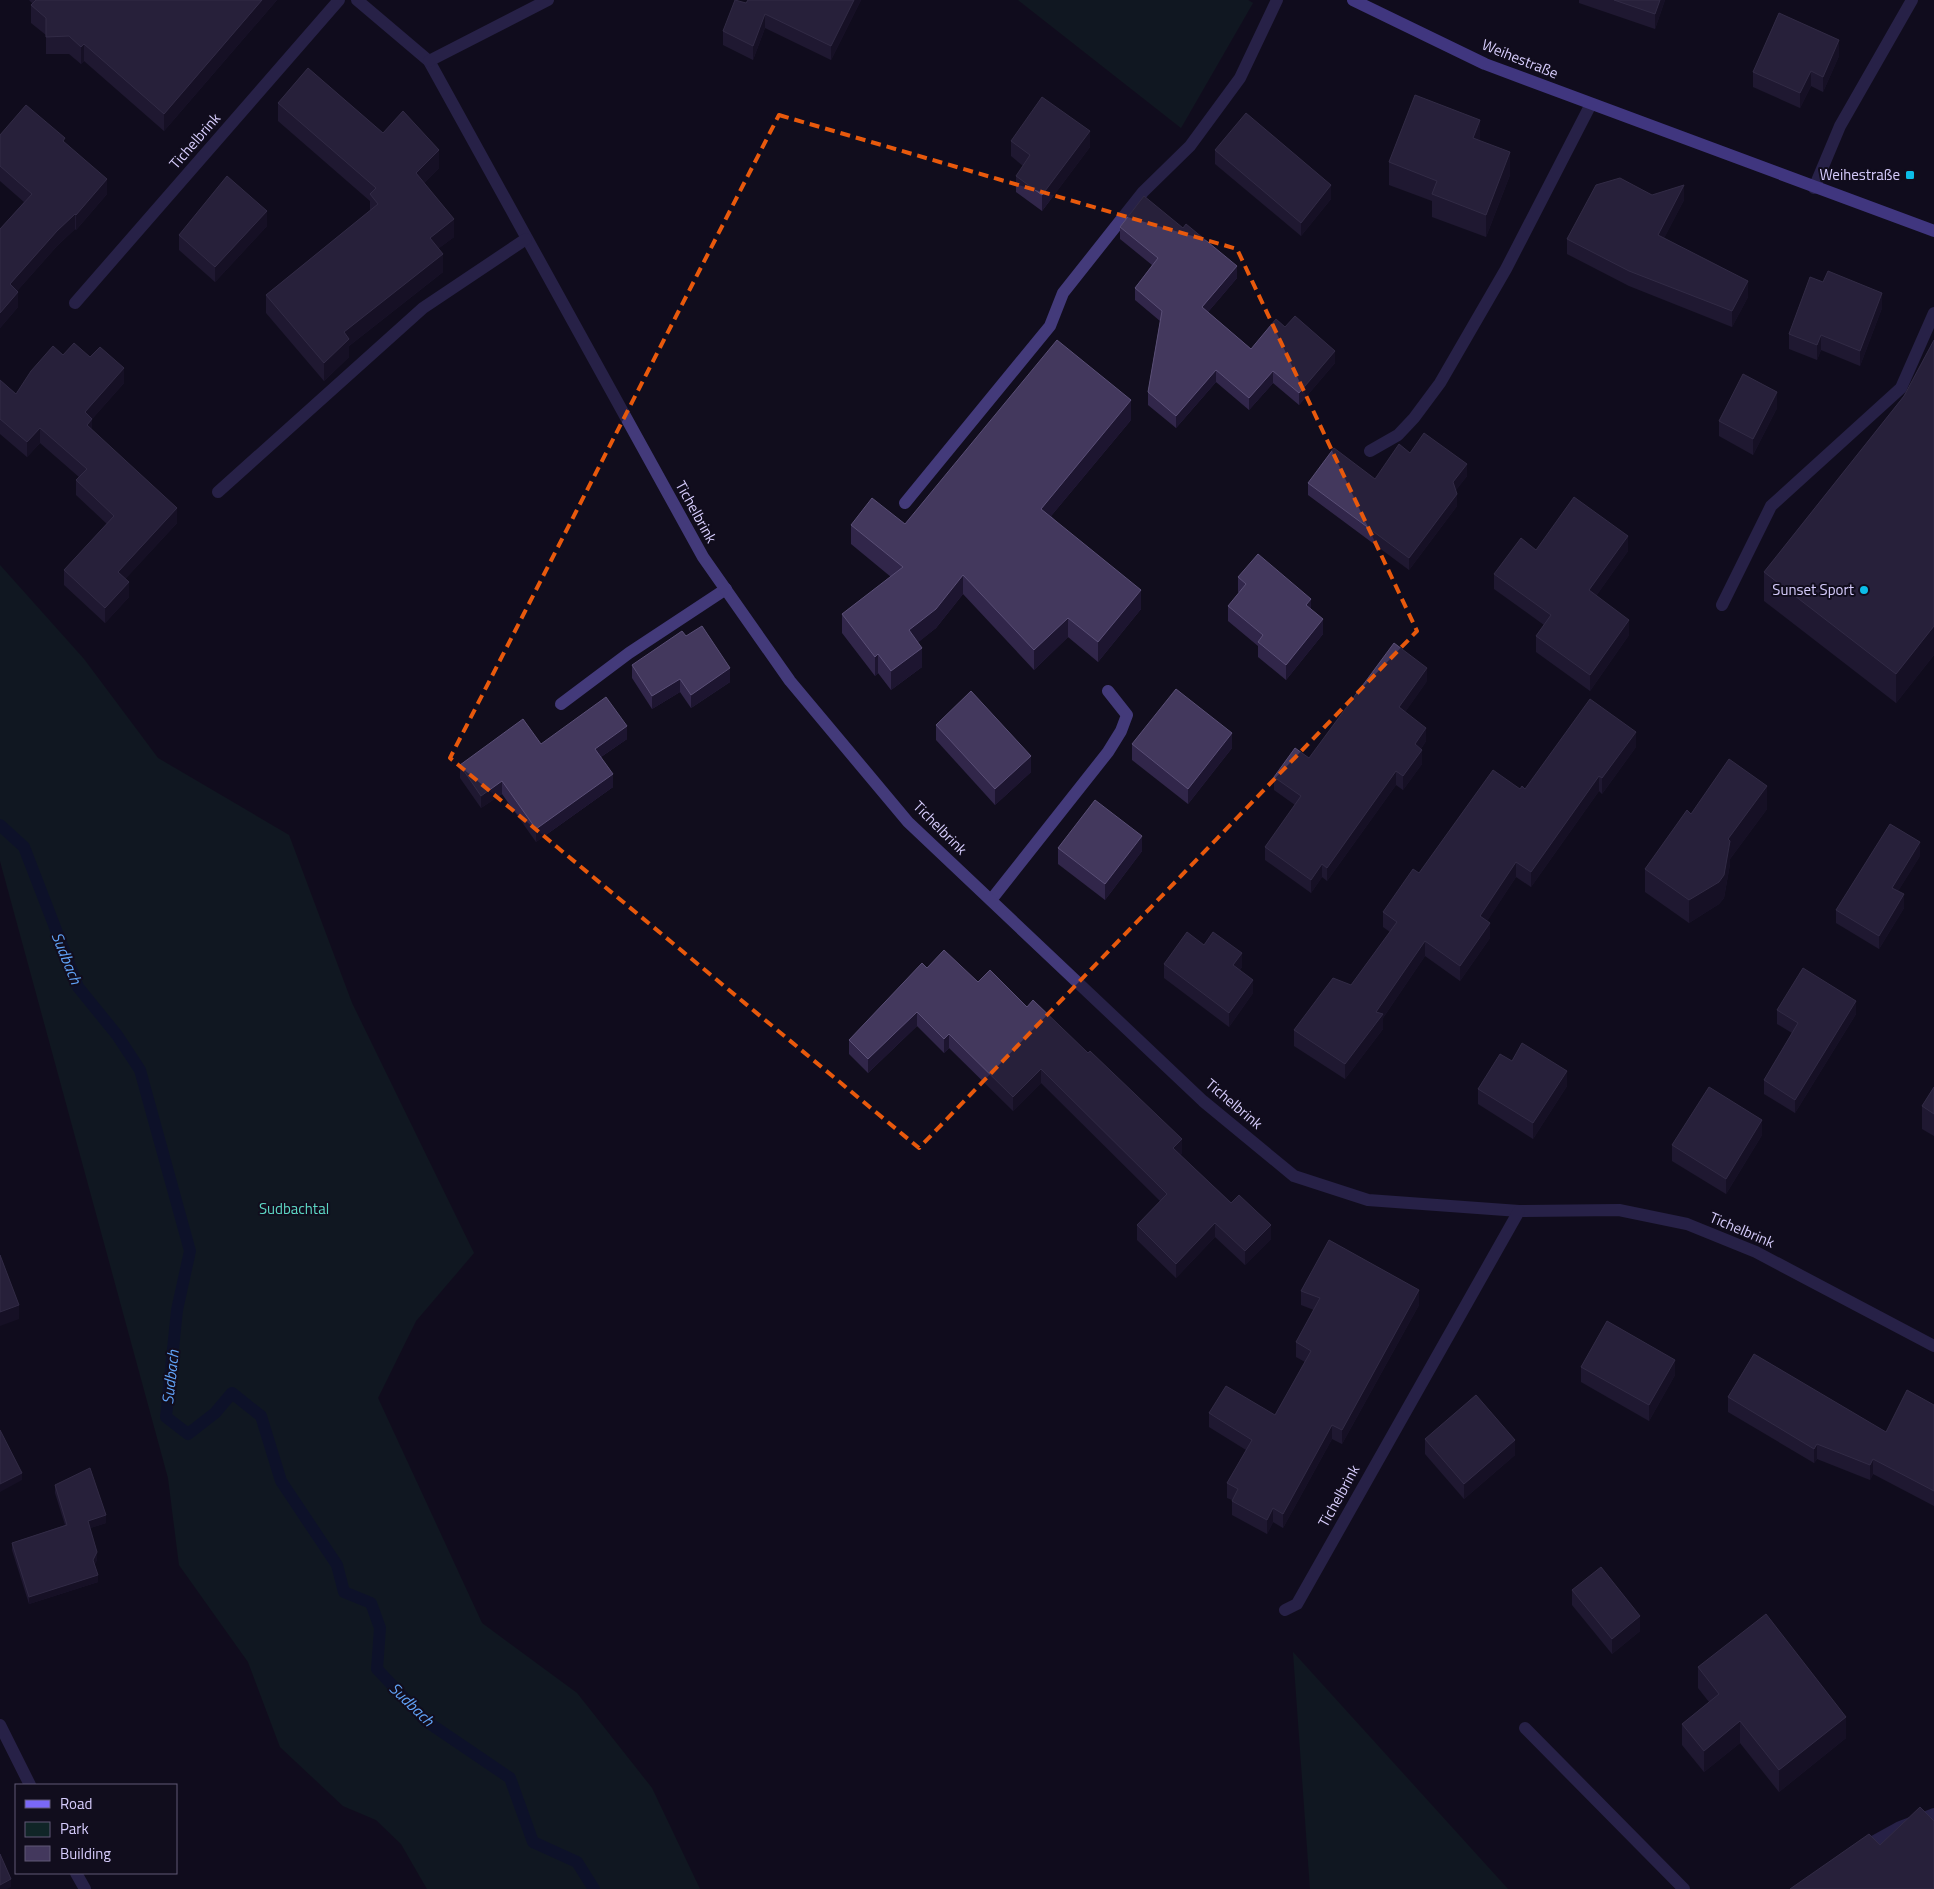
<svg xmlns="http://www.w3.org/2000/svg" width="1934" height="1889" viewBox="0 0 1934 1889" font-family="'Titillium Web',sans-serif">
	<rect width="100%" height="100%" fill="#110d1d"/>
	<!-- green -->
	<g fill="#102527">
		<path d="M1018 0H1248L1253 3 1181 128Z"/>
		<path d="M0 565 84 659 158 758 289 835 352 1003 474 1253 416 1321 378 1398 482 1623 577 1693 652 1788 700 1889H427L401 1844 376 1820 343 1806 280 1747 248 1662 179 1565 168 1478 0 861Z"/>
		<path d="M1293 1652 1508 1889H1310Z"/>
	</g>
	<g fill="none" stroke-linecap="round" stroke-linejoin="round">
		<!-- stream -->
		<path stroke="#0b1738" stroke-width="12" d="M0 825 24 847 78 987 117 1035 140 1070 190 1251 177 1310 166 1417 188 1434 215 1413 232 1393 261 1416 281 1481 337 1565 344 1592 371 1603 380 1628 377 1669 426 1721 510 1778 533 1842 577 1862 594 1889"/>
		<!-- service -->
		<g stroke="#433a7a" stroke-width="12">
			<path d="M1370 451 1398 435 1414 418 1440 383 1506 269 1591 104"/>
			<path d="M905 503 1050 326 1063 293 1143 192 1190 146 1240 78 1277 0"/>
			<path d="M1722 605 1771 506 1901 388 1934 313"/>
			<path d="M561 704 629 653 726 589"/>
			<path d="M991 900 1108 752 1121 731 1127 715 1108 691"/>
			<path d="M1525 1728 1684 1889"/>
			<path d="M1862 1848 1900 1827 1934 1814"/>
		</g>
		<!-- minor -->
		<g stroke="#433a7a" stroke-width="12">
			<path d="M357 0 429 61 703 557 790 681 908 822 1203 1101 1294 1176 1368 1200 1519 1211 1619 1210 1687 1224 1756 1252 1934 1346"/>
			<path d="M429 61 548 0"/>
			<path d="M1814 188 1840 126 1912 0"/>
			<path d="M75 303 339 0"/>
			<path d="M218 492 423 308 526 239"/>
			<path d="M1285 1610 1297 1604 1519 1211"/>
			<path d="M0 1725 30 1785"/>
			<path d="M76 1873 85 1889"/>
		</g>
		<!-- secondary -->
		<path stroke="#7a68f7" stroke-width="12" d="M1353 0 1485 64 1934 231"/>
	</g>
	<!-- wall -->
	<g fill="#31264a">
		<path d="M29 0H277L164 131 84 61 81 64 69 54H46V35L31 23V5L33 4Z"/>
		<path d="M748 0H861L831 60 765 28 753 60 723 45V31L746 3Z"/>
		<path d="M1579 0H1665L1655 29 1579 3Z"/>
		<path d="M1839 56 1823 92 1811 86 1800 108 1753 87V72Z"/>
		<path d="M278 103 383 133 439 168 424 183 454 237 439 248 443 272 349 346V357L324 381 266 313V295L370 211V201L278 121Z"/>
		<path d="M0 135 65 143 107 194 76 230 75 229 57 246 17 291 18 307 0 328V229L24 202 0 181Z"/>
		<path d="M1011 141 1090 147 1042 211 1016 192V176L1023 166 1011 156Z"/>
		<path d="M1480 141 1510 175 1486 237 1432 217V201L1389 185V162Z"/>
		<path d="M1215 150 1331 199 1301 236 1215 164Z"/>
		<path d="M1652 195 1684 200 1664 238 1748 297 1732 327 1629 286 1567 254V239Z"/>
		<path d="M267 226 215 282 179 250V235Z"/>
		<path d="M1120 227 1237 278 1208 312 1251 349 1285 327 1335 363 1299 405 1273 383 1249 410 1216 382 1176 428 1148 405V392L1160 321 1135 300V288L1152 265 1120 239Z"/>
		<path d="M1882 308 1860 366 1821 350 1817 360 1789 349V334Z"/>
		<path d="M1934 340V655L1896 703 1764 601V572L1904 396Z"/>
		<path d="M63 355 90 357 124 383 92 419V430L177 523 125 579 129 597 105 623 64 585V570L107 524 76 495V480L79 477 40 443 27 457 0 434V380L16 394Z"/>
		<path d="M1777 408 1753 455 1719 436V421Z"/>
		<path d="M1131 420 1051 516 1141 609 1098 662 1068 637 1034 670 963 594 936 628 918 642 922 667 891 690 878 673 875 676 842 633V614L891 577 851 544V525L905 524Z"/>
		<path d="M1410 453 1467 476 1456 490 1457 506 1409 570 1308 495V483L1375 479Z"/>
		<path d="M1536 550 1628 551 1596 596 1629 635 1590 691 1536 652V636L1544 625 1494 589V574Z"/>
		<path d="M1238 577 1311 609 1323 634 1286 680 1258 657V646L1228 621V606L1239 593 1238 592Z"/>
		<path d="M686 636 730 682 691 708 680 692 652 709 632 678V665Z"/>
		<path d="M1427 681 1405 712 1426 741 1421 749 1422 764 1403 790 1396 785 1327 881 1322 877 1311 893 1265 860V847L1295 805 1274 790V777L1309 758Z"/>
		<path d="M936 725 1031 772 995 805 936 740Z"/>
		<path d="M627 739 601 757 613 787 536 842 502 794 481 808 460 778V765L541 744Z"/>
		<path d="M1132 744 1232 748 1188 804 1132 760Z"/>
		<path d="M1636 747 1602 794 1599 791 1531 887 1516 877 1487 921 1490 938 1460 981 1425 956 1383 1018V1029L1345 1079 1294 1046V1030L1351 985 1390 932 1383 927V912L1419 873 1520 789H1525Z"/>
		<path d="M1767 809 1730 859V864L1724 898 1719 904 1689 923 1645 892V869L1691 814Z"/>
		<path d="M1058 848 1142 851 1105 900 1058 864Z"/>
		<path d="M1920 856 1898 891 1904 908 1879 949 1836 923V910Z"/>
		<path d="M1204 945 1242 967 1240 970 1253 993 1229 1027 1164 978V964Z"/>
		<path d="M927 968 978 982 1027 1007 1182 1153 1180 1155 1271 1239 1245 1265 1215 1237 1176 1278 1137 1240V1225L1160 1201 1041 1083 1013 1111 949 1048 944 1053 917 1026 868 1073 849 1054V1040Z"/>
		<path d="M1777 1010 1856 1014 1795 1113 1764 1094V1080L1792 1033 1777 1024Z"/>
		<path d="M1512 1061 1567 1086 1533 1139 1478 1104V1089Z"/>
		<path d="M1934 1087V1136L1922 1129V1106Z"/>
		<path d="M1762 1135 1726 1194 1672 1161V1145Z"/>
		<path d="M1301 1291 1419 1305 1342 1444 1332 1439 1283 1528 1273 1522 1267 1534 1232 1515V1500L1227 1498V1483L1246 1450 1209 1427V1413L1275 1415 1305 1362 1296 1357V1342L1314 1310 1301 1305Z"/>
		<path d="M1581 1367 1675 1375 1649 1421 1581 1382Z"/>
		<path d="M1728 1397 1886 1432 1934 1405V1506L1873 1474 1870 1480 1817 1459 1814 1463 1728 1412Z"/>
		<path d="M1425 1439 1515 1455 1464 1499 1425 1454Z"/>
		<path d="M55 1485 106 1523 90 1528 97 1560 94 1565 98 1582 29 1604 12 1550V1543L65 1525 55 1493Z"/>
		<path d="M1572 1590 1640 1631 1612 1654 1572 1605Z"/>
		<path d="M1698 1667 1846 1738 1779 1792 1740 1743 1704 1772 1682 1745V1724L1709 1702 1698 1688Z"/>
	</g>
	<!-- shaded-wall -->
	<g fill="#1d1530">
		<path d="M262 0H277L164 131V114Z"/>
		<path d="M854 0H861L831 60V46Z"/>
		<path d="M1660 0H1665L1655 29V14Z"/>
		<path d="M765 14V28L753 60V46Z"/>
		<path d="M1839 40V56L1823 92V77Z"/>
		<path d="M84 44V61L81 64V47Z"/>
		<path d="M1811 71V86L1800 108V93Z"/>
		<path d="M1480 120V143L1473 138Z"/>
		<path d="M1090 131V147L1042 211V195Z"/>
		<path d="M439 150V168L416 191V173Z"/>
		<path d="M1510 152V175L1486 237V215Z"/>
		<path d="M107 179V194L76 230V215Z"/>
		<path d="M1331 185V199L1301 236V223Z"/>
		<path d="M1684 185V200L1658 250V235Z"/>
		<path d="M267 211V226L215 282V267Z"/>
		<path d="M75 214V229L57 246 10 299V284L57 231Z"/>
		<path d="M454 219V237L430 255V238Z"/>
		<path d="M443 254V272L349 346V357L324 381V363L344 332Z"/>
		<path d="M1237 266V278L1202 319V307Z"/>
		<path d="M1748 281V297L1732 327V311Z"/>
		<path d="M18 292V307L0 328V313Z"/>
		<path d="M1882 293V308L1860 366V351Z"/>
		<path d="M1821 335V350L1817 360V345Z"/>
		<path d="M1335 351V363L1299 405V393Z"/>
		<path d="M124 368V383L85 427V412Z"/>
		<path d="M1216 370V382L1176 428V416Z"/>
		<path d="M1273 371V383L1249 410V398Z"/>
		<path d="M1777 392V408L1753 455V439Z"/>
		<path d="M1131 400V420L1041 528V509Z"/>
		<path d="M92 419V434L87 425Z"/>
		<path d="M40 428V443L27 457V442Z"/>
		<path d="M1467 464V476L1453 494V482Z"/>
		<path d="M1457 494V506L1409 570V558Z"/>
		<path d="M177 508V523L118 587V572Z"/>
		<path d="M1628 536V551L1589 606V590Z"/>
		<path d="M963 575V594L936 628 909 650V630Z"/>
		<path d="M129 582V597L105 623V608Z"/>
		<path d="M1141 590V609L1098 662V642Z"/>
		<path d="M1311 599V614L1306 605Z"/>
		<path d="M1068 618V637L1034 670V650Z"/>
		<path d="M1323 619V634L1286 680V665Z"/>
		<path d="M1629 620V635L1590 691V675Z"/>
		<path d="M1934 626V655L1896 703V674Z"/>
		<path d="M922 648V667L891 690V671Z"/>
		<path d="M878 654V673L875 676V657Z"/>
		<path d="M730 668V682L691 708V695Z"/>
		<path d="M1427 668V681L1399 721V707Z"/>
		<path d="M680 679V692L652 709V696Z"/>
		<path d="M627 726V739L595 761V749Z"/>
		<path d="M1426 728V741L1415 758V744Z"/>
		<path d="M1636 732V747L1602 794V778Z"/>
		<path d="M1232 733V748L1188 804V789Z"/>
		<path d="M1422 750V764L1403 790V776Z"/>
		<path d="M1031 756V772L995 805V789Z"/>
		<path d="M1396 771V785L1327 881V868Z"/>
		<path d="M613 774V787L536 842V829Z"/>
		<path d="M1599 776V791L1531 887V872Z"/>
		<path d="M502 781V794L481 808V796Z"/>
		<path d="M1767 786V809L1730 859V864L1724 898 1719 904 1689 923V900L1728 839Z"/>
		<path d="M1142 836V851L1105 900V884Z"/>
		<path d="M1920 842V856L1892 901V888Z"/>
		<path d="M1516 862V877L1480 932V916Z"/>
		<path d="M1322 864V877L1311 893V880Z"/>
		<path d="M1904 894V908L1879 949V936Z"/>
		<path d="M1490 923V938L1460 981V966Z"/>
		<path d="M1425 941V956L1383 1018V1029L1345 1079V1064L1376 1012Z"/>
		<path d="M1242 953V967L1233 978V965Z"/>
		<path d="M1253 980V993L1229 1027V1013Z"/>
		<path d="M1856 1001V1014L1795 1113V1100Z"/>
		<path d="M917 1012V1026L868 1073V1059Z"/>
		<path d="M949 1034V1048L944 1053V1039Z"/>
		<path d="M1041 1069V1083L1013 1111V1097Z"/>
		<path d="M1567 1071V1086L1533 1139V1123Z"/>
		<path d="M1762 1120V1135L1726 1194V1179Z"/>
		<path d="M1182 1139V1153L1173 1162V1148Z"/>
		<path d="M1215 1223V1237L1176 1278V1264Z"/>
		<path d="M1271 1225V1239L1245 1265V1251Z"/>
		<path d="M1419 1290V1305L1342 1444V1430Z"/>
		<path d="M19 1305V1319L0 1326V1312Z"/>
		<path d="M1675 1360V1375L1649 1421V1405Z"/>
		<path d="M1332 1425V1439L1283 1528V1514Z"/>
		<path d="M1515 1440V1455L1464 1499V1484Z"/>
		<path d="M1817 1444V1459L1814 1463V1449Z"/>
		<path d="M1873 1459V1474L1870 1480V1465Z"/>
		<path d="M22 1473V1480L0 1492V1484Z"/>
		<path d="M1273 1508V1522L1267 1534V1520Z"/>
		<path d="M106 1515V1523L88 1529V1521Z"/>
		<path d="M97 1552V1560L93 1568V1560Z"/>
		<path d="M98 1575V1582L29 1604V1597Z"/>
		<path d="M1640 1616V1631L1612 1654V1639Z"/>
		<path d="M1846 1717V1738L1779 1792V1770Z"/>
		<path d="M1740 1721V1743L1704 1772V1751Z"/>
		<path d="M11 1879V1887L7 1889H0V1885Z"/>
	</g>
	<!-- building -->
	<g fill="#43385d" stroke="#5a4f76">
		<path d="M36 0H262L164 114 84 44 81 47 69 36 46 37V18L31 5Z"/>
		<path d="M735 0 746 3 748 0H854L831 46 765 14 753 46 723 31Z"/>
		<path d="M1614 0H1660L1655 14Z"/>
		<path d="M1779 13 1839 40 1823 77 1811 71 1800 93 1753 72Z"/>
		<path d="M308 68 383 133 403 111 439 150 416 173 454 219 430 238 443 254 344 332 349 339 324 363 266 295 378 204 370 194 376 188 278 103Z"/>
		<path d="M1415 95 1480 120 1473 138 1510 152 1486 215 1432 194 1437 181 1389 162Z"/>
		<path d="M1042 97 1090 131 1042 195 1016 176 1030 155 1011 141Z"/>
		<path d="M26 105 65 138 63 141 107 179 76 215 75 214 57 231 10 284 18 292 0 313V229L32 194 0 166V135Z"/>
		<path d="M1246 113 1331 185 1301 223 1215 150Z"/>
		<path d="M227 176 267 211 215 267 179 235Z"/>
		<path d="M1620 178 1652 195 1684 185 1658 235 1748 281 1732 311 1629 271 1567 239 1596 185Z"/>
		<path d="M1144 196 1183 228 1186 224 1237 266 1202 307 1251 349 1276 319 1285 327 1295 316 1335 351 1299 393 1273 371 1249 398 1216 370 1176 416 1148 392 1162 311 1135 288 1158 258 1120 227Z"/>
		<path d="M1828 271 1882 293 1860 351 1821 335 1817 345 1789 334 1810 277 1823 282Z"/>
		<path d="M1057 340 1131 400 1041 509 1141 590 1098 642 1068 618 1034 650 963 575 936 609 909 630 922 648 891 671 878 654 875 657 842 614 903 567 851 525 872 498 905 524Z"/>
		<path d="M1934 340V626L1896 674 1764 572 1904 396Z"/>
		<path d="M74 343 90 357 100 347 124 368 85 412 92 419 87 425 177 508 118 572 129 582 105 608 64 570 114 516 76 480 87 469 40 428 27 442 0 419V380L16 394 31 371 53 346 63 355Z"/>
		<path d="M1743 374 1777 392 1753 439 1719 421Z"/>
		<path d="M1424 433 1467 464 1453 482 1457 494 1409 558 1308 483 1334 448 1375 479 1399 444 1410 453Z"/>
		<path d="M1574 497 1628 536 1589 590 1629 620 1590 675 1536 636 1551 615 1494 574 1521 538 1536 550Z"/>
		<path d="M1258 554 1311 599 1306 605 1323 619 1286 665 1258 642 1263 635 1228 606 1246 584 1238 577Z"/>
		<path d="M702 626 730 668 691 695 680 679 652 696 632 665 682 631 686 636Z"/>
		<path d="M1394 643 1427 668 1399 707 1426 728 1415 744 1422 750 1403 776 1396 771 1327 868 1322 864 1311 880 1265 847 1301 796 1274 777 1295 748 1309 758Z"/>
		<path d="M1176 689 1232 733 1188 789 1132 744Z"/>
		<path d="M971 691 1031 756 995 789 936 725Z"/>
		<path d="M606 697 627 726 595 749 613 774 536 829 502 781 481 796 460 765 523 719 541 744Z"/>
		<path d="M1590 699 1636 732 1602 778 1599 776 1531 872 1516 862 1480 916 1490 923 1460 966 1425 941 1376 1012 1383 1014 1345 1064 1294 1030 1333 978 1351 985 1397 922 1383 912 1413 869 1419 873 1493 770 1520 789 1522 786 1525 789Z"/>
		<path d="M1729 759 1767 786 1728 839 1730 841 1724 875 1719 882 1689 900 1645 869 1687 810 1691 814Z"/>
		<path d="M1095 800 1142 836 1105 884 1058 848Z"/>
		<path d="M1890 824 1920 842 1892 888 1904 894 1879 936 1836 910Z"/>
		<path d="M1187 932 1204 945 1213 932 1242 953 1233 965 1253 980 1229 1013 1164 964Z"/>
		<path d="M944 950 978 982 990 970 1027 1007 1033 1000 1088 1053 1090 1051 1182 1139 1173 1148 1231 1203 1239 1195 1271 1225 1245 1251 1215 1223 1176 1264 1137 1225 1167 1194 1041 1069 1013 1097 949 1034 944 1039 917 1012 868 1059 849 1040 922 963 927 968Z"/>
		<path d="M1803 968 1856 1001 1795 1100 1764 1080 1798 1023 1777 1010Z"/>
		<path d="M1522 1043 1567 1071 1533 1123 1478 1089 1500 1054 1512 1061Z"/>
		<path d="M1709 1087 1762 1120 1726 1179 1672 1145Z"/>
		<path d="M1934 1087V1114L1922 1106Z"/>
		<path d="M1329 1240 1419 1290 1342 1430 1332 1425 1283 1514 1273 1508 1267 1520 1232 1501 1238 1489 1227 1483 1252 1440 1209 1413 1226 1386 1275 1415 1311 1351 1296 1342 1320 1298 1301 1291Z"/>
		<path d="M0 1255 19 1305 0 1312Z"/>
		<path d="M1607 1321 1675 1360 1649 1405 1581 1367Z"/>
		<path d="M1754 1354 1886 1432 1907 1390 1934 1405V1491L1873 1459 1870 1465 1817 1444 1814 1449 1728 1397Z"/>
		<path d="M1476 1395 1515 1440 1464 1484 1425 1439Z"/>
		<path d="M0 1430 22 1473 0 1484Z"/>
		<path d="M90 1468 106 1515 88 1521 97 1552 93 1560 98 1575 29 1597 12 1543 67 1525 55 1485Z"/>
		<path d="M1601 1567 1640 1616 1612 1639 1572 1590Z"/>
		<path d="M1766 1614 1846 1717 1779 1770 1740 1721 1704 1751 1682 1724 1719 1694 1698 1667Z"/>
		<path d="M1920 1807 1934 1821V1889H1790L1869 1834 1880 1845Z"/>
		<path d="M0 1854 11 1879 0 1885Z"/>
	</g>
	<!-- marked area -->
	<path d="M0 0H1934V1889H0ZM779 115 1237 249 1417 631 919 1148 450 758Z" fill="#110d1d" fill-opacity=".55" fill-rule="evenodd"/>
	<path fill="none" stroke="#e8590c" stroke-width="4" stroke-dasharray="10 6" stroke-linejoin="round" d="M779 115 1237 249 1417 631 919 1148 450 758Z"/>
	<!-- markers -->
	<g fill="#0cbde8" stroke="#110d1d" stroke-width="2">
		<rect x="1905" y="170" width="10" height="10" rx="2.5"/>
		<circle cx="1864" cy="590" r="5"/>
	</g>
	<g text-anchor="middle" stroke-width="4" stroke-linejoin="round" paint-order="stroke">
		<!-- street labels -->
		<g font-size="15" fill="#d6ccfc" stroke="#110d1d">
			<text transform="translate(1520 59) rotate(22)" y="5">Weihestraße</text>
			<text transform="translate(195 141) rotate(-49)" y="5">Tichelbrink</text>
			<text transform="translate(696 512) rotate(61)" y="5">Tichelbrink</text>
			<text transform="translate(940 828) rotate(45)" y="5">Tichelbrink</text>
			<text transform="translate(1234 1104) rotate(40)" y="5">Tichelbrink</text>
			<text transform="translate(1742 1230) rotate(23)" y="5">Tichelbrink</text>
			<text transform="translate(1339 1496) rotate(-61)" y="5">Tichelbrink</text>
		</g>
		<!-- poi labels -->
		<g font-size="15" fill="#d6ccfc" stroke="#110d1d" text-anchor="end">
			<text x="1900" y="180">Weihestraße</text>
			<text x="1854" y="595">Sunset Sport</text>
		</g>
		<!-- park labels -->
		<g font-size="15" fill="#5dd7c4" stroke="#110d1d">
			<text x="294" y="1214">Sudbachtal</text>
		</g>
		<!-- water labels -->
		<g font-size="16" font-style="italic" fill="#60a2f6" stroke="#110d1d">
			<text transform="translate(67 958) rotate(68)" y="6">Sudbach</text>
			<text transform="translate(170 1377) rotate(-84)" y="6">Sudbach</text>
			<text transform="translate(412 1704) rotate(44)" y="6">Sudbach</text>
		</g>
	</g>
	<!-- legend -->
	<rect x="15" y="1784" width="162" height="90" fill="#110d1d" stroke="#605976"/>
	<rect x="25" y="1800" width="25" height="8" fill="#7a68f7" stroke="#605976"/>
	<text x="60" y="1809" font-size="15" fill="#d6ccfc">Road</text>
	<rect x="25" y="1822" width="25" height="15" fill="#102527" stroke="#605976"/>
	<text x="60" y="1834" font-size="15" fill="#d6ccfc">Park</text>
	<rect x="25" y="1846" width="25" height="15" fill="#43385d" stroke="#605976"/>
	<text x="60" y="1859" font-size="15" fill="#d6ccfc">Building</text>
</svg>
